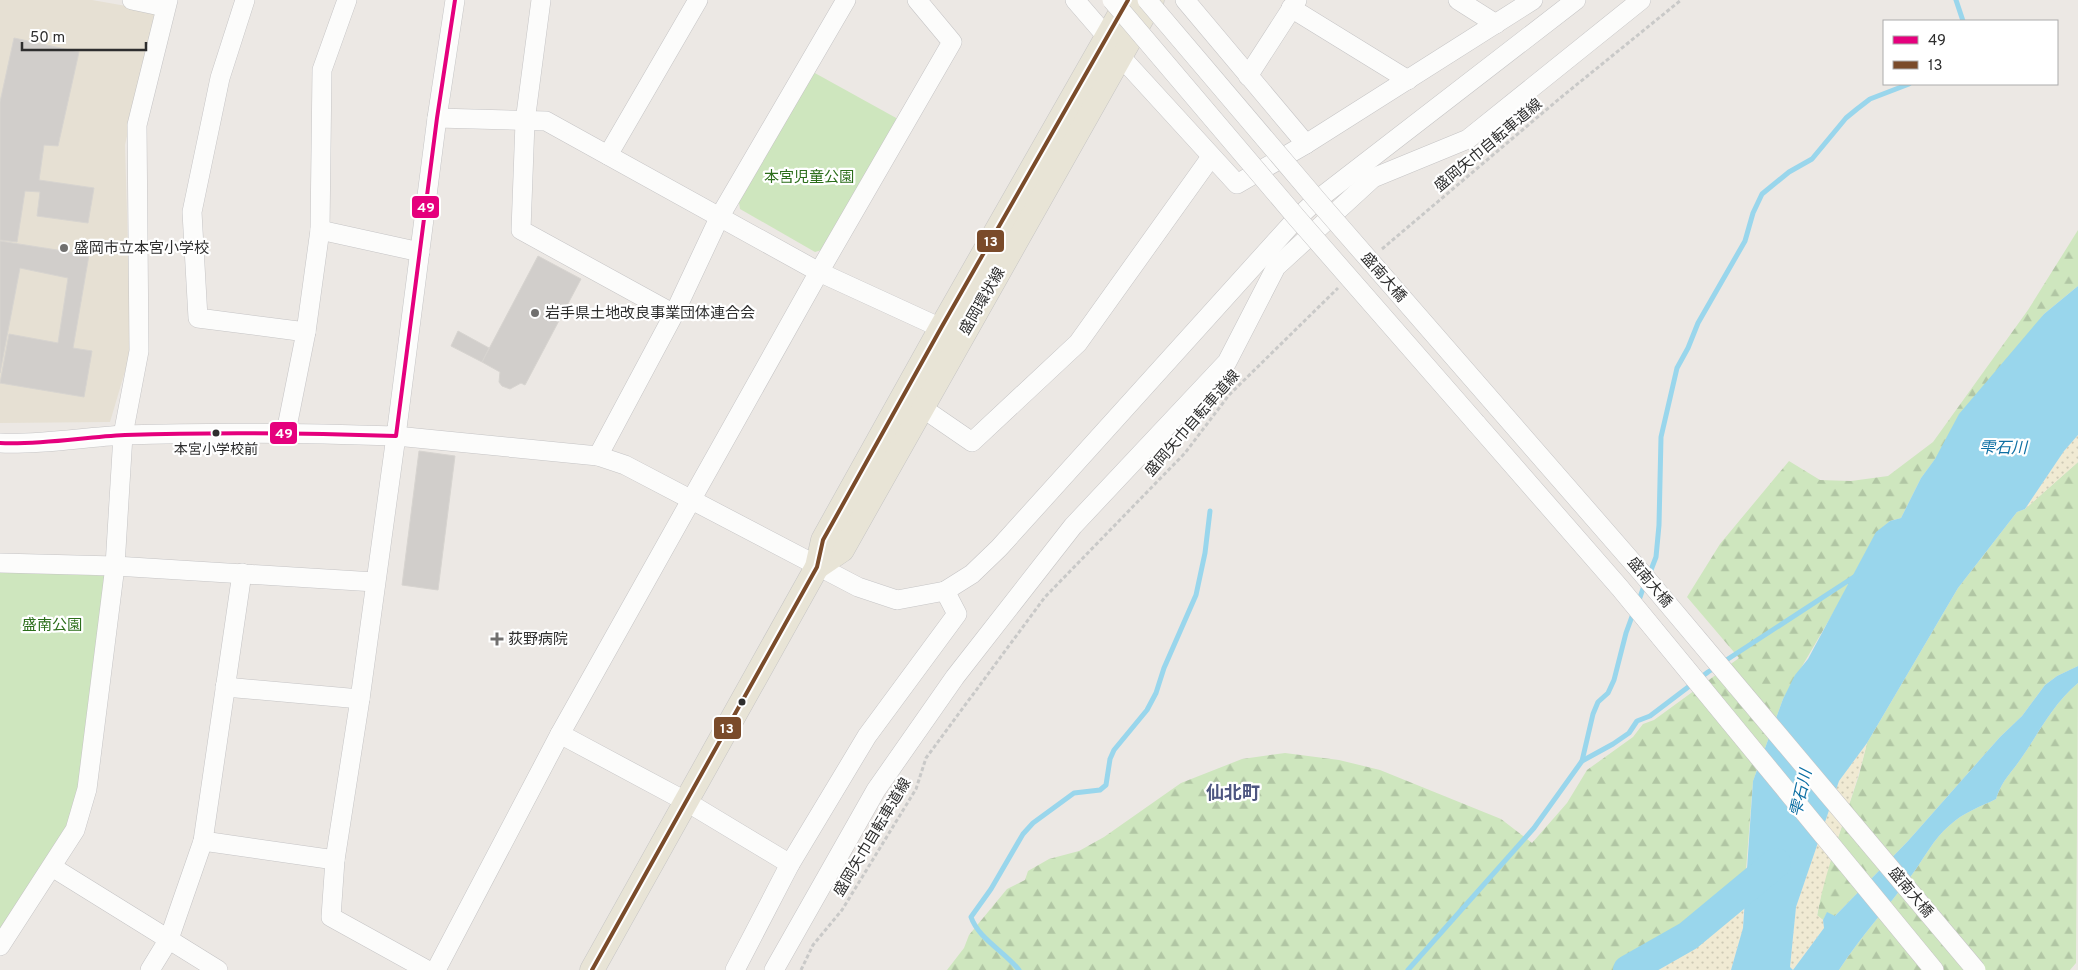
<svg xmlns="http://www.w3.org/2000/svg" width="2078" height="970" viewBox="0 0 2078 970" font-family="Overpass,'Noto Sans JP',sans-serif">
	<defs>
		<pattern id="forest-firs" width="22" height="20" patternUnits="userSpaceOnUse" patternTransform="scale(1.25)"><rect width="22" height="20" fill="#cee6be"/><path d="M5 1l3.5 6h-7zM16 11l3.5 6h-7z" fill="#b1c6a4"/></pattern>
		<pattern id="sand-dots" width="8" height="8" patternUnits="userSpaceOnUse" patternTransform="scale(1.25)"><rect width="8" height="8" fill="#f0ead3"/><path d="M2 2h.1M6 6h.1" fill="none" stroke="#cec9b5" stroke-width="1.8" stroke-linecap="round"/></pattern>
	</defs>
	<rect width="100%" height="100%" fill="#ece8e4"/>
	<!-- education -->
	<path fill="#e6e0d3" d="M0 0H92L155 11 125 145 131 351 110 422 0 423Z"/>
	<!-- forest -->
	<g fill="url(#forest-firs)">
		<path d="M2078 230V286L2044 314 1921 478 1901 518 1890 521 1876 533 1836 608 1783 699 1753 781 1744 895 1693 939 1661 958 1653 970H947L964 948 969 935 1007 889 1025 880 1028 871 1049 859 1079 851 1104 837 1181 783 1242 759 1285 753 1339 760 1380 770 1501 819 1532 843 1567 803 1587 770 1633 737 1643 724 1654 720 1739 658 1687 597 1720 544 1789 461 1820 480 1851 481 1888 476 1933 442 2028 310Z"/>
		<path d="M2078 462V666L2057 676 2045 685 2022 716 2000 737 1908 841 1834 917 1827 913 1823 920 1817 916 1824 880 1859 775 1867 743 1958 588 2017 512 2025 509Z"/>
		<path d="M2078 683 2076 963 2070 970H1839C1861 936 1887 908 1911 876 1924 859 1933 839 1950 825 1964 812 1980 807 1996 799 2003 779 2009 776 2020 760 2039 733 2052 705 2078 683Z"/>
	</g>
	<!-- sand -->
	<g fill="url(#sand-dots)">
		<path d="M2078 435V462L2025 509 2064 451Z"/>
		<path d="M1867 743C1853 801 1828 857 1817 915L1823 920 1824 928 1793 970 1790 967 1796 907 1839 781Z"/>
		<path d="M1744 895 1743 928 1731 970H1653L1661 958 1693 939Z"/>
	</g>
	<!-- park -->
	<g fill="#cee6be">
		<path d="M813 72 898 119 825 249 815 252 740 209 739 202Z"/>
		<path d="M0 571 111 576 82 788 69 829 0 933Z"/>
	</g>
	<!-- water -->
	<path fill="#99d6ec" d="M2078 286V435L2064 451 2025 509 2017 512 1958 588 1867 743 1839 781 1796 907 1790 967 1793 970 1824 928 1823 920 1827 912 1835 916 1908 841 2000 737 2022 716 2045 685 2057 676 2078 666V683C2052 705 2039 733 2020 760 2009 776 2003 779 1996 799 1980 807 1964 812 1950 825 1933 839 1924 859 1911 876 1887 908 1861 936 1839 970H1731L1743 928 1753 781 1783 699 1795 675 1808 659 1876 532 1890 521 1901 518 1921 478 1935 459 1959 414 2044 314Z"/>
	<g fill="none" stroke-linecap="round" stroke-linejoin="round">
		<!-- stream -->
		<g stroke="#99d6ec" stroke-width="5">
			<path d="M1956 0 1963 21"/>
			<path d="M1649 575 1656 557 1659 525 1661 437 1677 368 1688 348 1698 323 1745 241 1753 213 1762 194 1789 172 1812 159 1846 118 1857 109 1870 99 1909 84"/>
			<path d="M1638 603 1645 583"/>
			<path d="M1582 761 1613 744 1629 733 1637 721 1650 716 1708 672 1857 575"/>
			<path d="M1019 970C1005 952 978 938 971 917L991 889 1023 834 1033 823 1074 793 1100 790 1106 785 1110 759 1114 750 1147 710 1156 693 1164 668 1196 595 1205 553 1210 511"/>
			<path d="M1408 970 1534 828 1582 761 1593 714 1598 702 1608 693 1614 680 1626 633 1634 611"/>
		</g>
		<!-- river -->
		<path stroke="#99d6ec" stroke-width="30" d="M1628 970 1688 936 1776 863"/>
	</g>
	<!-- building -->
	<g fill="#d1cecb" stroke="#d7d4d0">
		<path d="M14 38 79 52 58 146 44 145 39 180 94 188 88 223 37 216 40 192 25 191 17 242 0 240V102Z"/>
		<path d="M0 241 89 255 73 348 92 351 84 397 0 383 9 334 58 343 68 278 20 268 0 373Z"/>
		<path d="M538 256 581 279 525 385 521 383 510 389 502 386 499 382 500 372 482 362Z"/>
		<path d="M458 331 489 348 482 362 451 346Z"/>
		<path d="M419 451 455 456 438 590 402 585Z"/>
	</g>
	<g fill="none" stroke-linecap="round" stroke-linejoin="round">
		<defs>
			<g id="minor">
				<path d="M132 0 165 7"/>
				<path d="M245 0 220 78 192 212 198 318 306 332"/>
				<path d="M541 0 525 122 521 230 674 314"/>
				<path d="M1075 0 1107 37"/>
				<path d="M1185 0 1306 144"/>
				<path d="M1458 0 1496 24"/>
				<path d="M1291 8 1408 80"/>
				<path d="M1121 57 1237 184 1306 144 1533 0"/>
				<path d="M1248 76 1297 0"/>
				<path d="M437 118 546 121 819 272 941 328"/>
				<path d="M608 155 698 0"/>
				<path d="M320 230 420 252"/>
				<path d="M921 407 972 442 1078 343 1211 157"/>
				<path d="M1476 423 1620 588 1934 970"/>
				<path d="M286 432 306 332 320 230 322 70 347 0"/>
				<path d="M0 443C42 445 83 437 125 435 216 432 305 433 396 436L437 118 455 0"/>
				<path d="M598 456 674 314 720 216 846 0"/>
				<path d="M0 563 115 566 375 582"/>
				<path d="M225 687 360 699"/>
				<path d="M560 734 687 802 790 864"/>
				<path d="M203 841 335 860"/>
				<path d="M52 867 218 970"/>
				<path d="M0 946 75 830 87 789 115 566 123 435 139 351 137 125 168 0"/>
				<path d="M150 970 169 939 203 841 242 573"/>
				<path d="M427 970 331 917 335 860 360 699 396 436 598 456 625 465 858 587 897 600 945 591 972 574 999 548 1297 218 1317 200 1576 0"/>
				<path d="M436 970 560 734 819 272 952 42 917 0"/>
				<path d="M735 970 790 864 867 736 957 614 945 591"/>
				<path d="M774 970 876 790 955 677 1073 526 1227 362 1276 267 1373 178 1468 139 1641 0"/>
			</g>
			<g id="major">
				<path d="M817 567 842 550 1152 0"/>
				<path d="M592 970 817 567 823 540 941 328 1128 0"/>
			</g>
		</defs>
		<!-- minor casing -->
		<use href="#minor" stroke="#c5c4c5" stroke-width="20"/>
		<!-- major casing -->
		<use href="#major" stroke="#c6c5c4" stroke-width="25"/>
		<!-- path -->
		<g stroke="#c9c9c8" stroke-width="3" stroke-dasharray="4 2.5" stroke-linecap="butt">
			<path d="M1382 249 1559 99 1681 0"/>
			<path d="M801 970 813 945 842 910 916 789 926 758 1045 597 1185 453 1229 395 1338 288"/>
		</g>
		<!-- minor -->
		<use href="#minor" stroke="#fcfcfb" stroke-width="19"/>
		<!-- major -->
		<use href="#major" stroke="#e8e4d6" stroke-width="24"/>
		<defs>
			<g id="minor-bridge">
				<path d="M1112 0 1297 218 1476 423"/>
				<path d="M1147 0 1317 200 1641 572 1976 970"/>
			</g>
		</defs>
		<!-- minor-bridge casing -->
		<use href="#minor-bridge" stroke="#c5c4c5" stroke-width="20" stroke-linecap="butt"/>
		<!-- minor-bridge -->
		<use href="#minor-bridge" stroke="#fcfcfb" stroke-width="19"/>
		<defs>
			<path id="bus-1" d="M0 443C42 445 83 437 125 435 216 432 305 433 396 436L437 118 455 0"/>
			<path id="bus-2" d="M592 970 817 567 823 540 941 328 1128 0"/>
		</defs>
		<!-- bus-1 casing -->
		<use href="#bus-1" stroke="#fff" stroke-width="8"/>
		<!-- bus-2 casing -->
		<use href="#bus-2" stroke="#fff" stroke-width="8"/>
		<!-- bus-1 -->
		<use href="#bus-1" stroke="#e5007d" stroke-width="4"/>
		<!-- bus-2 -->
		<use href="#bus-2" stroke="#7a4b2a" stroke-width="4"/>
	</g>
	<!-- markers -->
	<g fill="#706f6e" stroke="#fff" stroke-width="2">
		<circle cx="64" cy="248" r="5"/>
		<circle cx="535" cy="313" r="5"/>
		<path d="M494.5 631.5h5v5h5v5h-5v5h-5v-5h-5v-5h5z"/>
	</g>
	<g fill="#2e2e2e" stroke="#fff" stroke-width="2">
		<circle cx="216" cy="433" r="4.5"/>
		<circle cx="742" cy="702" r="4.5"/>
	</g>
	<g text-anchor="middle" stroke-width="4.5" stroke-linejoin="round" paint-order="stroke">
		<!-- bus labels -->
		<g font-size="14" fill="#2e2e2e" stroke="#fff">
			<text x="216" y="454">本宮小学校前</text>
		</g>
		<!-- street labels -->
		<g font-size="15" fill="#2e2e2e" stroke="#fff">
			<text transform="translate(1488 145) rotate(-40)" y="5">盛岡矢巾自転車道線</text>
			<text transform="translate(1384 277) rotate(49)" y="5">盛南大橋</text>
			<text transform="translate(982 301) rotate(-60)" y="5">盛岡環状線</text>
			<text transform="translate(1192 423) rotate(-49)" y="5">盛岡矢巾自転車道線</text>
			<text transform="translate(1650 582) rotate(50)" y="5">盛南大橋</text>
			<text transform="translate(872 837) rotate(-59)" y="5">盛岡矢巾自転車道線</text>
			<text transform="translate(1911 892) rotate(50)" y="5">盛南大橋</text>
		</g>
		<!-- park labels -->
		<g font-size="15" fill="#2c6e1b" stroke="#fff">
			<text x="809" y="182">本宮児童公園</text>
			<text x="52" y="630">盛南公園</text>
		</g>
		<!-- poi labels -->
		<g font-size="15" fill="#2e2e2e" stroke="#fff" text-anchor="start">
			<text x="74" y="253">盛岡市立本宮小学校</text>
			<text x="545" y="318">岩手県土地改良事業団体連合会</text>
			<text x="508" y="644">荻野病院</text>
		</g>
		<!-- water labels -->
		<g font-size="16" font-style="italic" fill="#0d6fa3" stroke="#fff">
			<text x="2003" y="453">雫石川</text>
			<text transform="translate(1800 793) rotate(-77)" y="6">雫石川</text>
		</g>
		<!-- quarter labels -->
		<g font-size="18" font-weight="bold" fill="#4d5680" stroke="#fff">
			<text x="1233" y="799">仙北町</text>
		</g>
	</g>
	<g stroke="#fff" stroke-width="2">
		<rect x="411" y="195" width="29" height="24" rx="5" fill="#e5007d"/>
		<rect x="976" y="229" width="29" height="24" rx="5" fill="#7a4b2a"/>
		<rect x="269" y="421" width="29" height="24" rx="5" fill="#e5007d"/>
		<rect x="713" y="716" width="29" height="24" rx="5" fill="#7a4b2a"/>
	</g>
	<g font-size="14" text-anchor="middle" font-weight="bold" fill="#fff">
		<text x="426" y="212">49</text>
		<text x="991" y="246">13</text>
		<text x="284" y="438">49</text>
		<text x="727" y="733">13</text>
	</g>
	<!-- legend -->
	<rect x="1883" y="20" width="175" height="65" fill="#ffffff" stroke="#ababab"/>
	<rect x="1893" y="36" width="25" height="8" fill="#e5007d" stroke="#ababab"/>
	<text x="1928" y="45" font-size="15" fill="#2e2e2e">49</text>
	<rect x="1893" y="61" width="25" height="8" fill="#7a4b2a" stroke="#ababab"/>
	<text x="1928" y="70" font-size="15" fill="#2e2e2e">13</text>
	<!-- scale -->
	<path d="M22 42v8h124v-8" fill="none" stroke="#2e2e2e" stroke-width="2.5"/>
	<text x="30" y="42" font-size="15" fill="#2e2e2e" stroke="#ffffff" stroke-width="4" paint-order="stroke">50 m</text>
</svg>
